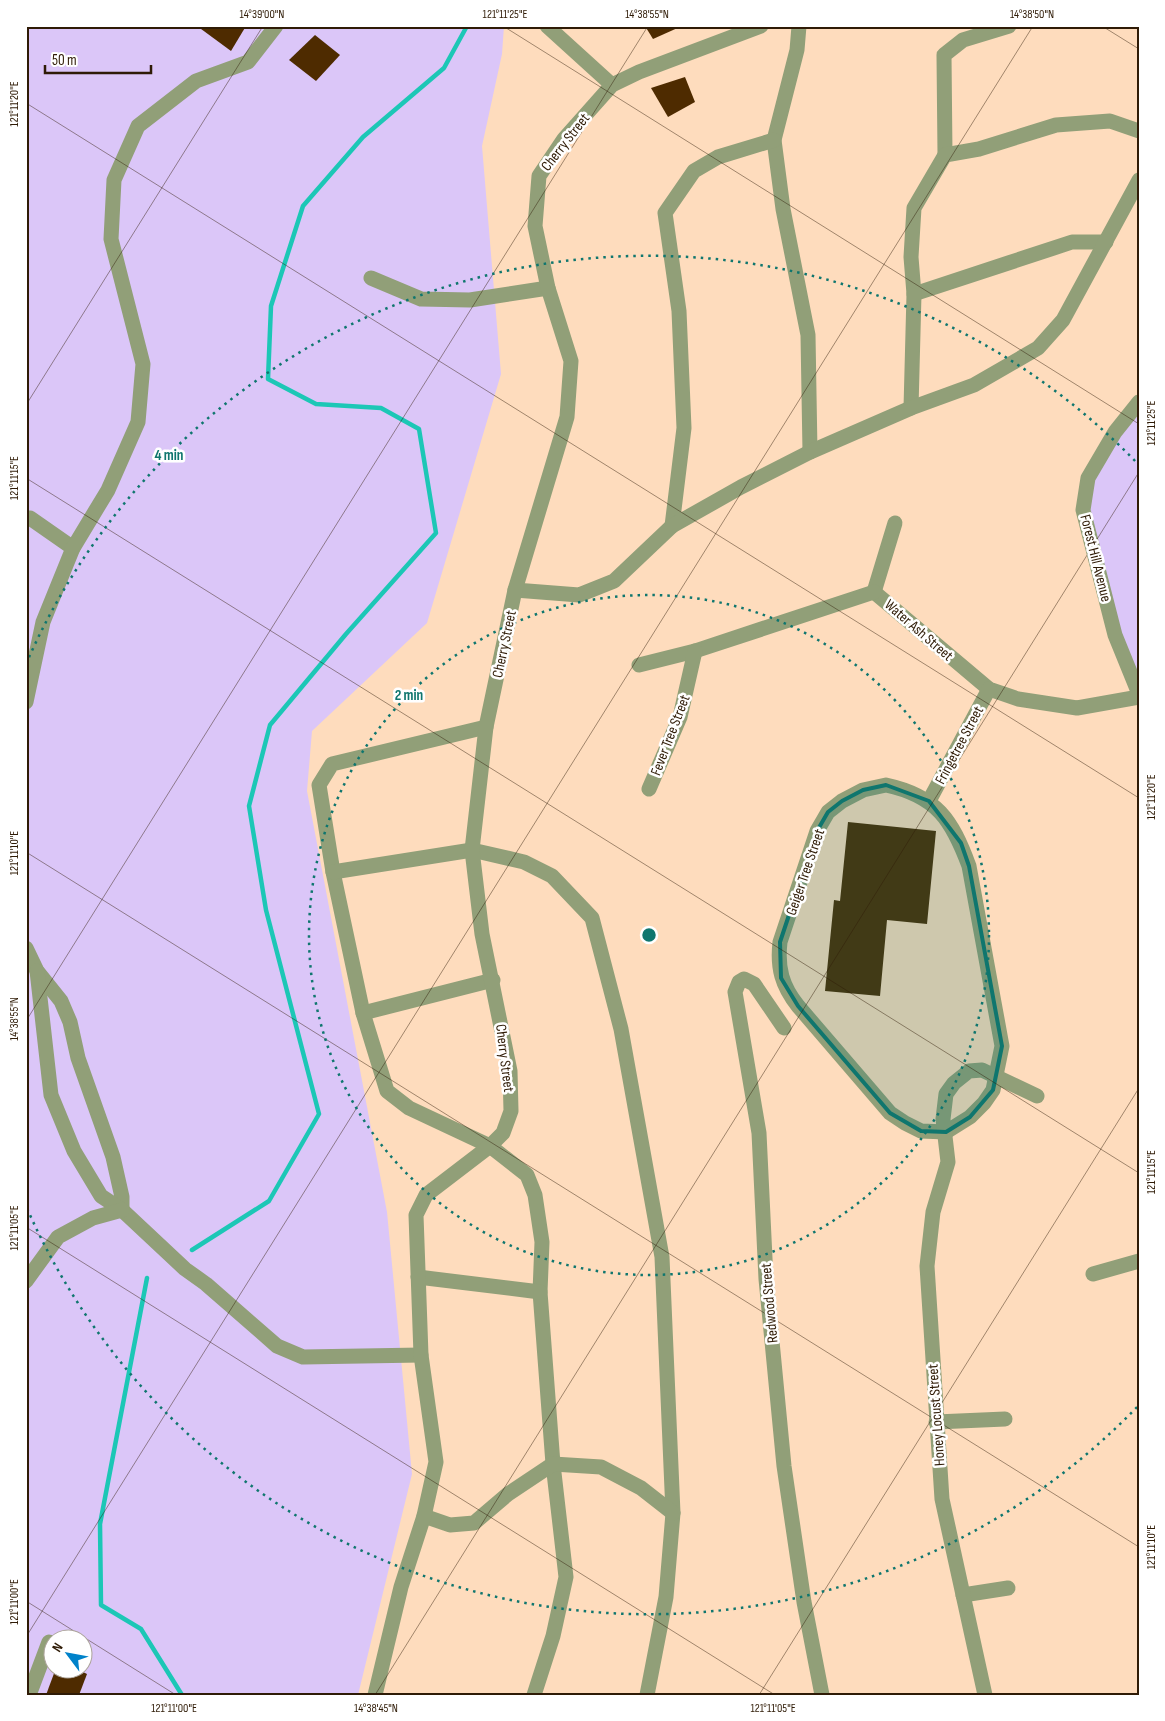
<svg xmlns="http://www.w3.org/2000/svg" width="1165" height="1721" viewBox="0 0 1165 1721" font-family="'Sofia Sans Condensed',sans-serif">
	<rect width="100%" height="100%" fill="#fedcbd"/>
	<!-- green -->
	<g fill="#dbc6f8" fill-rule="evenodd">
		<path d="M26 26H504L502 54 482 146 501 374 427 623 312 731 307 791 387 1212 412 1474 358 1695H26ZM52 1638H82V1668H52Z"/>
		<path d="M1139 402V694L1083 510 1088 478Z"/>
	</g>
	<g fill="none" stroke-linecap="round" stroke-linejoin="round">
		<!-- stream -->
		<g stroke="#1cc7b6" stroke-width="4.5">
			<path d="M192 1250 269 1201 319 1114 266 910 249 806 270 725 346 634 436 533 419 429 381 408 316 404 268 379 271 306 303 206 363 137 444 68 467 26"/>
			<path d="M147 1278 100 1524 101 1605 141 1629 182 1695"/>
		</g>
	</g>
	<!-- building -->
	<g fill="#4e2b00">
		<path d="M197 26H246L231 51Z"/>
		<path d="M645 26H682L653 39Z"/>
		<path d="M315 35 340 55 316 81 289 60Z"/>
		<path d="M685 77 695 102 668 117 651 88Z"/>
		<path d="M848 822 936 831 927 924 887 920 880 996 825 991 834 900 840 901Z"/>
		<path d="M56 1668H75L87 1674 79 1695H46Z"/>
	</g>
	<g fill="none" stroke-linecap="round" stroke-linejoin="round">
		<!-- street -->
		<g stroke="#919f78" stroke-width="15">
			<path d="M547 26 612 85"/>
			<path d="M799 26 797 50 774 140 783 209 808 335 810 452"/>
			<path d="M945 155 944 55 963 40 1009 26"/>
			<path d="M371 278 421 299 470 300 548 288"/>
			<path d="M914 294 1072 242H1106"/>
			<path d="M1139 402 1115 432 1088 478 1083 510 1115 635 1139 694"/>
			<path d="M911 408 914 294 911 257 914 208 945 155 979 149 1056 125 1110 121 1139 131"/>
			<path d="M30 518 73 548"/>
			<path d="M672 526 684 428 679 311 665 213 694 171 718 157 774 140"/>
			<path d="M515 590 579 595 614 581 672 526 741 487 810 452 911 408 974 385 1038 348 1063 320 1139 180"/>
			<path d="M874 592 989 689 1018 699 1077 708 1139 697"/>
			<path d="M874 592 895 523"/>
			<path d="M639 665 695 651 874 592"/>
			<path d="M26 702 43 622 73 548 108 490 138 422 143 364 111 239 114 180 138 126 196 81 248 62 276 26"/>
			<path d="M486 727 332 764 319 785 333 872 363 1013 387 1091 409 1108 490 1146 527 1175 535 1195 542 1242 540 1292 553 1464 566 1577 553 1636 534 1695"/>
			<path d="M886 785C937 796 952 820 969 866L1002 1046 993 1090 984 1103 970 1117 946 1132 921 1131 905 1123 890 1113 798 1006C782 986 777 968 780 942L817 831 828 812 842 801 863 790Z"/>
			<path d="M649 789 680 717 695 651"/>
			<path d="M929 801 989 689"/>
			<path d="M333 872 472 850 524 862 552 876 592 918 621 1029 662 1257 673 1513 666 1597 647 1695"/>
			<path d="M26 948 37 971 61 1001 70 1022 78 1058 113 1157 122 1197V1210"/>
			<path d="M37 971 51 1095 74 1151 101 1196 122 1210 185 1269 206 1284 277 1346 303 1357 421 1355"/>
			<path d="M363 1013 493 980"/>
			<path d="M784 1028 754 984 744 979 739 982 735 992 759 1133 766 1279 784 1466 804 1602 822 1695"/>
			<path d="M1093 1274 1139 1261"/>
			<path d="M418 1277 540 1292"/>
			<path d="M26 1281 58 1237 93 1218 122 1210"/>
			<path d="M936 1422 1005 1419"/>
			<path d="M424 1516 450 1525 474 1523 508 1494 553 1464 601 1467 641 1488 673 1513"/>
			<path d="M963 1595 1008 1588"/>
			<path d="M29 1695 49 1642"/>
			<path d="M375 1695 401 1587 424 1516 436 1462 421 1355 416 1215 426 1195 490 1146 503 1133 511 1111 510 1071 482 934 472 850 486 727 515 590 567 417 571 361 548 288 535 226 539 176 564 139 612 85 639 72 761 26"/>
			<path d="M985 1695 942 1499 927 1266 933 1212 948 1162 943 1119 946 1094 954 1083 969 1071 982 1070 1037 1096"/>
		</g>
	</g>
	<!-- marked area -->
	<path fill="#0f766e" fill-opacity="0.2" stroke="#0f766e" stroke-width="4" stroke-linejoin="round" d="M886 785 929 801 961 843 969 866 1002 1046 993 1090 970 1117 946 1132 921 1131 890 1113 798 1006 781 978 780 942 817 831 828 812 842 801 863 790Z"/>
	<!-- ticks -->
	<path fill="none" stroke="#2f1b06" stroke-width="1" stroke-opacity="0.45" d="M503 26 1139 424M1102 26 1139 49M26 103 1139 798M26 405 263 26M26 478 1139 1173M26 852 1139 1547M26 1021 648 26M26 1227 775 1695M26 1601 176 1695M26 1637 1033 26M375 1695 1139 472M759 1695 1139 1088"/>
	<!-- distance rings -->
	<g fill="none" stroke="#0f766e" stroke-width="2.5" stroke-dasharray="2.5 5">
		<circle cx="649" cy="935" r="340"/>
		<path d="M1137 1407A679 679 0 0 1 26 1206M26 664A679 679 0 0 1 1137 463"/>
	</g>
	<g text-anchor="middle" stroke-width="5" stroke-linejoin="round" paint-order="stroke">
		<!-- street labels -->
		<g font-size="15" fill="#2f1b06" stroke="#fff">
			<text transform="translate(565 142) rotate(-52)" y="5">Cherry Street</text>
			<text transform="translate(1096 558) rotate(76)" y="5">Forest Hill Avenue</text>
			<text transform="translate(919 630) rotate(41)" y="5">Water Ash Street</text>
			<text transform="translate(504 644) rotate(-78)" y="5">Cherry Street</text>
			<text transform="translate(670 735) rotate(-69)" y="5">Fever Tree Street</text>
			<text transform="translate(959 745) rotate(-62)" y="5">Fringetree Street</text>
			<text transform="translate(805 872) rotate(-71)" y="5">Geiger Tree Street</text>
			<text transform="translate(505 1058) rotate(83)" y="5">Cherry Street</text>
			<text transform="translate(769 1303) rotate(-95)" y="5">Redwood Street</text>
			<text transform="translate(936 1415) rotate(-94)" y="5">Honey Locust Street</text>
		</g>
	</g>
	<circle cx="649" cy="935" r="8" fill="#0f766e" stroke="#fff" stroke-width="2.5"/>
	<g font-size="15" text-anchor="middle" font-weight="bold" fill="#0f766e" stroke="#fff" stroke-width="5" stroke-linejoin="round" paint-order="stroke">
		<text x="169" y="460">4 min</text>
		<text x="409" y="700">2 min</text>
	</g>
	<!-- border -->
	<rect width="1165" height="1721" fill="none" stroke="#ffffff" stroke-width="55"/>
	<!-- north arrow -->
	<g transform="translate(68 1654) rotate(302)"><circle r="24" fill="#ffffff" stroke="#aca49b"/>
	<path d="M0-4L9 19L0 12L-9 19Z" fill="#0082ca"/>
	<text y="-8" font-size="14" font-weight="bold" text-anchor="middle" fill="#2f1b06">N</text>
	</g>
	<!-- scale -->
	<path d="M45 65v8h106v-8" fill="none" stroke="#2f1b06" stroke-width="2.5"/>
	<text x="52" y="65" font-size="15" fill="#2f1b06" stroke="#ffffff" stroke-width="4" paint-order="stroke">50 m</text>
	<rect x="28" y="28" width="1110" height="1666" fill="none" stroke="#2f1b06" stroke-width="2"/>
	<g font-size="12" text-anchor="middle" fill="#2f1b06">
		<text x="262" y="18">14°39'00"N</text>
		<text x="505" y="18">121°11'25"E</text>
		<text x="647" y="18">14°38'55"N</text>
		<text x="1032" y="18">14°38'50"N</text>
		<text transform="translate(14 104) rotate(-90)" y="4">121°11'20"E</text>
		<text transform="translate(1151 423) rotate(-90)" y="4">121°11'25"E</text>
		<text transform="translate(14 478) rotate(-90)" y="4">121°11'15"E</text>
		<text transform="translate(1151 797) rotate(-90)" y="4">121°11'20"E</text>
		<text transform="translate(14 853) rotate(-90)" y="4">121°11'10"E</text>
		<text transform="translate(14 1019) rotate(-90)" y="4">14°38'55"N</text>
		<text transform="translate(1151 1172) rotate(-90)" y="4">121°11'15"E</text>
		<text transform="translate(14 1228) rotate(-90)" y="4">121°11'05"E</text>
		<text transform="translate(1151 1547) rotate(-90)" y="4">121°11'10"E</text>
		<text transform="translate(14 1602) rotate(-90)" y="4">121°11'00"E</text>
		<text x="174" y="1712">121°11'00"E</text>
		<text x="376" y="1712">14°38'45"N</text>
		<text x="773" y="1712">121°11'05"E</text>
	</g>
</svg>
